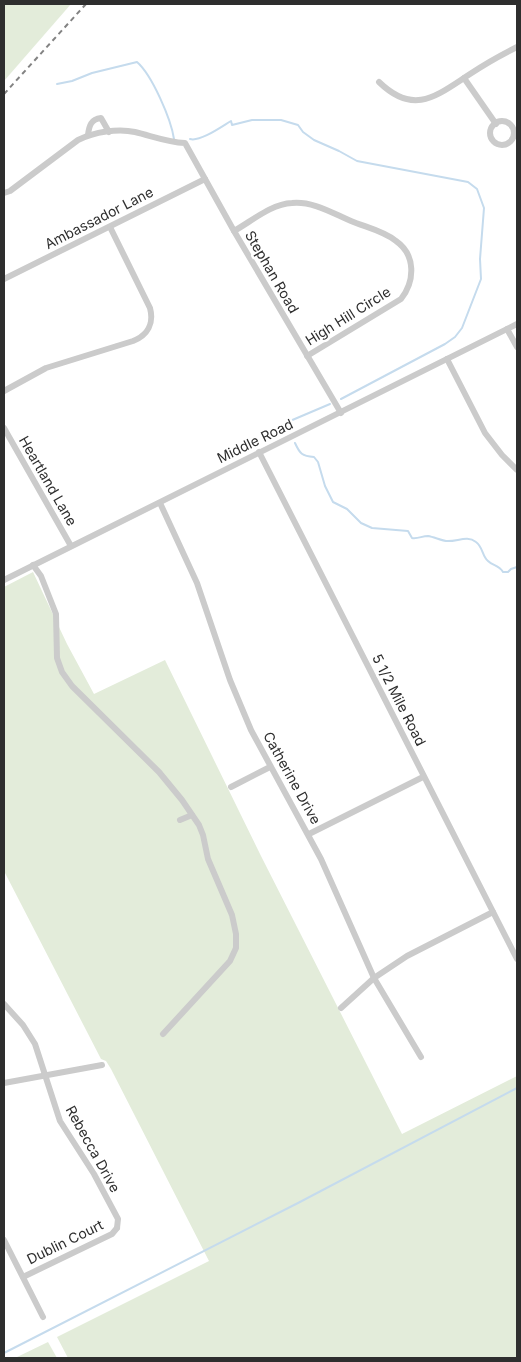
<svg xmlns="http://www.w3.org/2000/svg" width="521" height="1362" viewBox="0 0 521 1362" font-family="Inter,sans-serif">
	<rect width="100%" height="100%" fill="#fff"/>
	<!-- green -->
	<g fill="#e3ecda">
		<path d="M4 4H71L4 81Z"/>
		<path d="M33 572 67 644 94 694 165 660 261 856 402 1134 517 1076V1358H68L57 1337 209 1261 111 1069 106 1061 101 1059 4 871V587Z"/>
		<path d="M48 1342 57 1358H15Z"/>
	</g>
	<g fill="none" stroke-linecap="round" stroke-linejoin="round">
		<!-- stream -->
		<g stroke="#c5dbed" stroke-width="2">
			<path d="M57 84 72 81 92 73 137 62C152 75 171 119 174 139"/>
			<path d="M190 139C200 142 221 127 231 121L232 125 252 120H281L298 125 303 132 314 140 339 151 357 161 468 182 477 189 484 208 480 259 481 279 462 328 455 337 445 344 341 399"/>
			<path d="M287 428V425L290 421 330 404"/>
			<path d="M295 443C300 454 302 456 314 457L318 462 325 486 333 502 347 509 361 523 372 528 408 531 412 538C418 539 422 536 428 536 434 537 440 540 446 541 457 542 467 535 476 542 483 547 482 556 488 561 493 566 499 565 503 572H508L511 569 517 567"/>
			<path d="M4 1353 298 1203 517 1088"/>
		</g>
		<!-- minor -->
		<g stroke="#cbcbcb" stroke-width="6">
			<path d="M464 78 496 124"/>
			<path d="M379 82C414 116 436 96 470 74 485 64 501 55 517 47"/>
			<circle cx="502" cy="133" r="12"/>
			<path d="M88 135C89 126 91 119 101 118L109 132"/>
			<path d="M4 193 10 191 78 140C94 132 118 128 135 132 152 136 167 142 185 143L234 231 341 413"/>
			<path d="M234 231C252 221 271 204 292 203 313 201 332 213 351 221 365 227 384 231 396 241 416 255 415 281 401 299L307 356"/>
			<path d="M4 279 205 179"/>
			<path d="M507 329 517 347"/>
			<path d="M447 359 485 433 502 455 517 470"/>
			<path d="M4 391 46 368 133 341C148 335 154 323 150 308L110 227"/>
			<path d="M4 428 71 546"/>
			<path d="M259 452 517 959"/>
			<path d="M160 503 197 583 230 680 251 730 321 859 374 978 421 1057"/>
			<path d="M33 565 41 576 56 614 57 658 62 672 72 686 159 772 182 800 199 825 203 835 208 859 232 915 236 934V948L230 961 163 1034"/>
			<path d="M4 580 517 324"/>
			<path d="M231 787 270 767"/>
			<path d="M180 820 192 815"/>
			<path d="M309 834 423 777"/>
			<path d="M4 1004 23 1025 35 1044 60 1121 94 1174 118 1219 117 1228"/>
			<path d="M341 1008 374 978 407 956 493 912"/>
			<path d="M4 1083 102 1065"/>
			<path d="M4 1240 43 1317"/>
			<path d="M23 1277 112 1234 117 1228"/>
		</g>
		<!-- rail -->
		<path stroke="#838383" stroke-width="2" stroke-dasharray="5 4" stroke-linecap="butt" d="M4 94 86 4"/>
	</g>
	<g text-anchor="middle" stroke-width="5" stroke-linejoin="round" paint-order="stroke">
		<!-- street labels -->
		<g font-size="14" fill="#2e2e2e" stroke="#fff">
			<text transform="translate(99 218) rotate(-27)" y="5">Ambassador Lane</text>
			<text transform="translate(272 272) rotate(60)" y="5">Stephan Road</text>
			<text transform="translate(348 316) rotate(-32)" y="5">High Hill Circle</text>
			<text transform="translate(255 441) rotate(-26)" y="5">Middle Road</text>
			<text transform="translate(48 481) rotate(60)" y="5">Heartland Lane</text>
			<text transform="translate(399 700) rotate(63)" y="5">5 1/2 Mile Road</text>
			<text transform="translate(292 778) rotate(61)" y="5">Catherine Drive</text>
			<text transform="translate(93 1149) rotate(61)" y="5">Rebecca Drive</text>
			<text transform="translate(65 1242) rotate(-26)" y="5">Dublin Court</text>
		</g>
	</g>
	<!-- border -->
	<rect width="521" height="1362" fill="none" stroke="#2e2e2e" stroke-width="10"/>
</svg>
